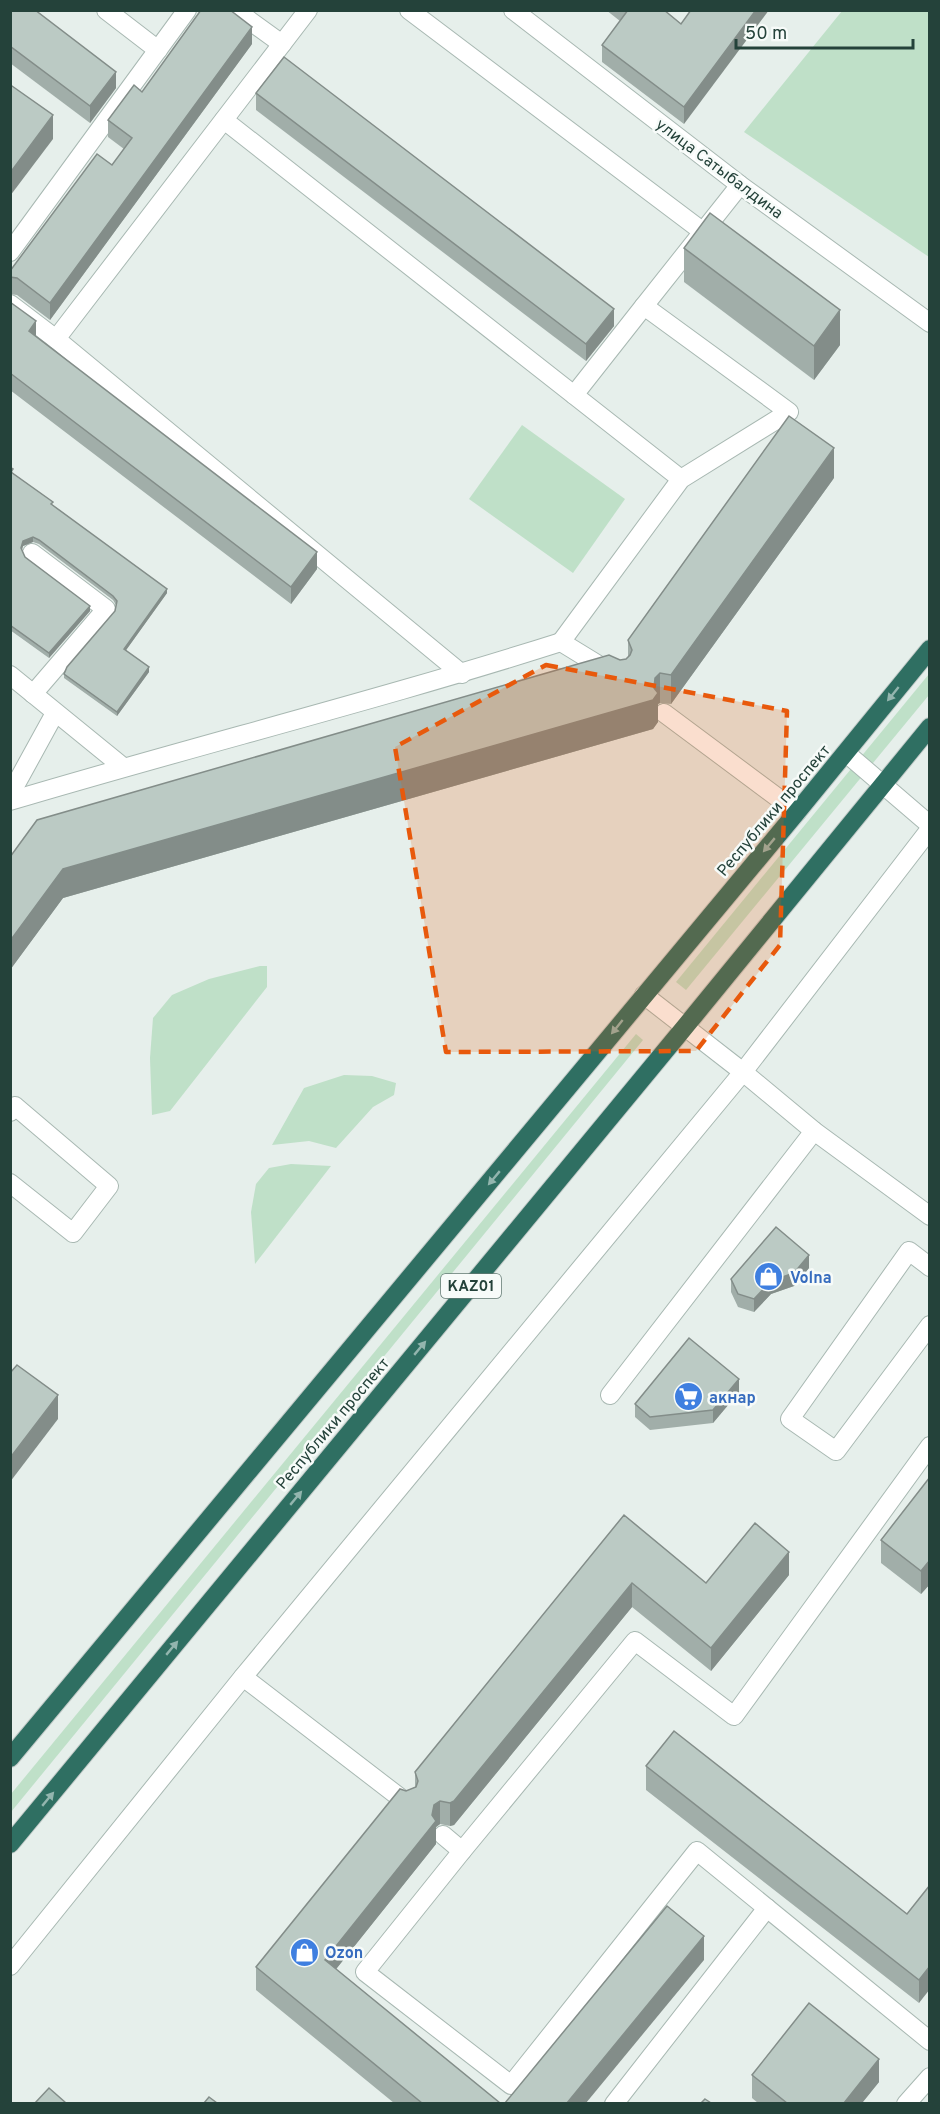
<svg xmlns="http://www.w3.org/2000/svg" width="940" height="2114" viewBox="0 0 940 2114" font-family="Overpass,sans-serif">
	<rect width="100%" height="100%" fill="#e6efeb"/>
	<!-- green -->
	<g fill="#bfe0c8">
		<path d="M842 11H929V257L744 132Z"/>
		<path d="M522 425 625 499 573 573 469 499Z"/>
		<path d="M929 674V695L686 990 676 982Z"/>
		<path d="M260 966H267V987L170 1111 152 1115 150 1058 153 1018 172 995 209 979Z"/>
		<path d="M636 1034 643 1040 11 1812V1794Z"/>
		<path d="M344 1075 372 1076 396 1083 394 1095 373 1107 336 1148 309 1141 272 1145 304 1088Z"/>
		<path d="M291 1164 331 1166 255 1264 251 1212 256 1184 269 1168Z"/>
	</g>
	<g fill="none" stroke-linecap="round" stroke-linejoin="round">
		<defs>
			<g id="minor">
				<path d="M106 10 158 50"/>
				<path d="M235 10 282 44"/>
				<path d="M409 10 702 231"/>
				<path d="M513 10 740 185 930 323"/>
				<path d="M224 120 681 479"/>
				<path d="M10 252 187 10"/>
				<path d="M10 304 56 339 462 674"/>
				<path d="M56 339 308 10"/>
				<path d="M574 395 644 306"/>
				<path d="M32 553 106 609 33 694"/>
				<path d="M610 672 561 642 681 479 789 412 644 306 740 185"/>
				<path d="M10 675 123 767"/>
				<path d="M664 713 797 812"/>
				<path d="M846 753 930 825"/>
				<path d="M10 795 55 713"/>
				<path d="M10 801C194 746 379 700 561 642"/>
				<path d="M644 995 743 1072 814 1131 930 1216"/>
				<path d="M10 1112 15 1106 109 1186 73 1233 10 1183"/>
				<path d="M930 1267 909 1251 790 1419 836 1451 930 1325"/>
				<path d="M610 1395 814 1131"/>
				<path d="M930 1446 734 1716 635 1641 462 1851 365 1972 511 2085 697 1851 930 2041"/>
				<path d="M243 1677 407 1803"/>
				<path d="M443 1835 462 1851"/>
				<path d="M10 1966 243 1677 743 1072 930 829"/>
				<path d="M614 2104 767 1908"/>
				<path d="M906 2104 930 2077"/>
			</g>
			<g id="highway">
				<path d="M10 1758 797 812 930 649"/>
				<path d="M10 1844 684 1028 930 727"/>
			</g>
		</defs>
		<!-- minor casing -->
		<use href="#minor" stroke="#a8b8b2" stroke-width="20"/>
		<!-- highway casing -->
		<use href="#highway" stroke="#c2cac8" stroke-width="20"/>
		<!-- minor -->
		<use href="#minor" stroke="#fff" stroke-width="18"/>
		<!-- highway -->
		<use href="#highway" stroke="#2f6f62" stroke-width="18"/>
	</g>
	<!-- wall -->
	<g fill="#a1aea9">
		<path d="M10 10 116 88 90 123 10 63Z"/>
		<path d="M606 10H664L681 24 691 10 684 124 602 62V45L620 21Z"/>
		<path d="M252 44 50 320 17 295 10 294V271L112 165 124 149 108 137V120L142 92Z"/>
		<path d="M256 93 614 326 586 361 256 110Z"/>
		<path d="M684 248 840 345 814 380 684 282Z"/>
		<path d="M10 302 36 337 317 569 291 604 10 390Z"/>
		<path d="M10 467 13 473 53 505 167 593 126 650 149 672 117 716 64 678V674L115 611 116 605 113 600 39 544 33 542 23 546 22 550 25 557 90 611 49 658 10 630Z"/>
		<path d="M834 478 671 704 660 703 658 704V722L653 729 63 898 10 970V857L626 659 628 657V640Z"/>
		<path d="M809 1268 794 1286 771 1294 754 1312 738 1307 731 1292V1279Z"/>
		<path d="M739 1392 713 1423 650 1430 635 1417V1404Z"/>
		<path d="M930 1477V1584L921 1594 881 1563V1540Z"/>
		<path d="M624 1515 706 1583 789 1575 711 1671 632 1607 454 1825 450 1826 440 1824 436 1827V1844L336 1969 500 2103H394L256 1990V1967L406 1791 415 1787V1772Z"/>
		<path d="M646 1766 907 1914 930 1885 919 2003 646 1790Z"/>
		<path d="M752 2075 879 2082 862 2103H758L752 2098Z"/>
	</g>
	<!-- shaded-wall -->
	<g fill="#838d89">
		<path d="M756 10H769L684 124V107Z"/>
		<path d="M252 27V44L50 320V303Z"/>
		<path d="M116 72V88L90 123V106Z"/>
		<path d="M53 115V139L10 196V173Z"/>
		<path d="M614 309V326L586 361V344Z"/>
		<path d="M840 310V345L814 380V346Z"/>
		<path d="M36 321V338L29 331Z"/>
		<path d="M834 448V478L671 704V675Z"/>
		<path d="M33 537V542L23 546 21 552V548L23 541Z"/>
		<path d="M317 552V569L291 604V587Z"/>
		<path d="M167 589V593L124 653V649Z"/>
		<path d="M90 606V611L49 658V653Z"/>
		<path d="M149 667V672L117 716V712Z"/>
		<path d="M660 673V703L658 704V722L653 729 63 898 10 970V941L63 869 654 688 655 678Z"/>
		<path d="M809 1255V1268L794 1286 771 1294 754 1312V1299L771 1281Z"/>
		<path d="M739 1379V1392L713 1423V1410Z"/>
		<path d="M58 1395V1419L10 1482V1458Z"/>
		<path d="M789 1552V1575L711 1671V1648Z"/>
		<path d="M930 1560V1584L921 1594V1571Z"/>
		<path d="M632 1583V1607L454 1825 450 1826V1803Z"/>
		<path d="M440 1801V1824L436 1827V1844L325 1983V1960L432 1815 434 1805Z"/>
		<path d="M704 1936V1960L586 2103H567Z"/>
		<path d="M930 1966V1989L919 2003V1980Z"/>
		<path d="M879 2059V2082L862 2103H844Z"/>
	</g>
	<!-- building -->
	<g fill="#bbcac4" stroke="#838d89" stroke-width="1.5">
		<path d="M10 10H35L116 72 90 106 10 46Z"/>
		<path d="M201 10H230L252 27 50 303 17 278 10 277V271L97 154 112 165 132 138 108 120 134 85 142 92Z"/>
		<path d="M628 10H664L681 24 691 10H756L684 107 602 45Z"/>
		<path d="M284 57 614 309 586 344 256 93Z"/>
		<path d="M12 86 53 115 10 173V88Z"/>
		<path d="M710 213 840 310 814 346 684 248Z"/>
		<path d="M10 302 36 321 29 331 317 552 291 587 10 373Z"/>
		<path d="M789 416 834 448 671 675 660 673 655 678 654 688 658 693 653 700 63 869 10 941V857L37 820 609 655 620 660 626 659 630 655 632 650 628 640Z"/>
		<path d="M10 467 13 469 11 472 53 502 51 504 167 589 124 649 149 667 117 712 64 674 67 667 115 611 117 601 113 596 39 540 33 537 23 541 21 548 25 557 90 606 49 653 10 625Z"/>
		<path d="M776 1227 809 1255 794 1273 771 1281 754 1299 738 1294 731 1279Z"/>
		<path d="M689 1338 739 1379 713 1410 650 1417 635 1404Z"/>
		<path d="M17 1365 58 1395 10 1458V1373Z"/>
		<path d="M930 1477V1560L921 1571 881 1540Z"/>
		<path d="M624 1515 706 1583 755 1523 789 1552 711 1648 632 1583 454 1801 450 1803 440 1801 434 1805 432 1815 436 1821 325 1960 500 2103H422L256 1967 400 1789 406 1791 416 1787 418 1781 415 1772Z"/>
		<path d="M674 1731 907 1914 930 1885V1966L919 1980 646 1766Z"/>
		<path d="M667 1906 704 1936 567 2103H505Z"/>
		<path d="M809 2003 879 2059 844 2103H787L752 2075Z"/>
		<path d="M49 2088 66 2103H35Z"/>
		<path d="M209 2097 217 2103H204Z"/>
		<path d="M705 2099 711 2103H701Z"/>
	</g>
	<!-- one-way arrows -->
	<defs><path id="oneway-solid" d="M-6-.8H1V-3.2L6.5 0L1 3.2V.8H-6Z" transform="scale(1.5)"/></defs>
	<g fill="#93b5ae">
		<use href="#oneway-solid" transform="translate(893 694) rotate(129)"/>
		<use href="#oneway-solid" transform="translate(769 845) rotate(130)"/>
		<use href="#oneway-solid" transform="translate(617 1027) rotate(129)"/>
		<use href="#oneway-solid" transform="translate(494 1178) rotate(130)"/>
		<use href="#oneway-solid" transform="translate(420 1348) rotate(-50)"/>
		<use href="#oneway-solid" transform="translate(296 1498) rotate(-50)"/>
		<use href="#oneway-solid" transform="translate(172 1648) rotate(-50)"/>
		<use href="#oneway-solid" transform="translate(48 1799) rotate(-50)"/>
	</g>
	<!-- marked area -->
	<path fill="#e8590c" fill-opacity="0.2" stroke="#e8590c" stroke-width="4.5" stroke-dasharray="12 8" stroke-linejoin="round" d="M546 665 787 711 780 945 696 1051 446 1052 395 747Z"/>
	<!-- icons -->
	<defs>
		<symbol id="shop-disc" viewBox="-11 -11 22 22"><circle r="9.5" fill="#3f7fe0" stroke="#f7fbf9"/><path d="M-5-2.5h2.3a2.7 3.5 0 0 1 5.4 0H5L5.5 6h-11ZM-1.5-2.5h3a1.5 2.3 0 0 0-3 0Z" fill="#fff"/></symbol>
		<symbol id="supermarket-disc" viewBox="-11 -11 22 22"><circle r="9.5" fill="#3f7fe0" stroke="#f7fbf9"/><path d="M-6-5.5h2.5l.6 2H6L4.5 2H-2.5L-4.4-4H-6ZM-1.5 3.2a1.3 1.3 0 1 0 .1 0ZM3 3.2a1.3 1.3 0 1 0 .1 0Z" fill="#fff"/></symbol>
	</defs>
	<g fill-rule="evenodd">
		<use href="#shop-disc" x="752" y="1260" width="33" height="33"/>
		<use href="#supermarket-disc" x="672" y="1380" width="33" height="33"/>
		<use href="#shop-disc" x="288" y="1936" width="33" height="33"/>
	</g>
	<g text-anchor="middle" stroke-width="5" stroke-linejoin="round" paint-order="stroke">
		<!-- shield labels -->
		<rect fill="#f7fbf9" stroke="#637a73" stroke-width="1.5" x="441" y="1274" width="60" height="24" rx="4.5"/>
		<g font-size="15" font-weight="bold" fill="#24423a">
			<text x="471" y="1291">KАZ01</text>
		</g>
		<!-- street labels -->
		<g font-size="16" fill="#24423a" stroke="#f7fbf9">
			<text transform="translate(720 168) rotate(37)" y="6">улица Сатыбалдина</text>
			<text transform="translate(773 810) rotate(-50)" y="6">Республики проспект</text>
			<text transform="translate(332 1423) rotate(-50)" y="6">Республики проспект</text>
		</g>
		<!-- shop labels -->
		<g font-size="16" font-weight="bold" fill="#366cbe" stroke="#f7fbf9" text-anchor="start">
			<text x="790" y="1283">Volna</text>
			<text x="709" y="1403">акнар</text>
			<text x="325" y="1958">Ozon</text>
		</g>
	</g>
	<!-- border -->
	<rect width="940" height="2114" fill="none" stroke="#24423a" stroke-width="24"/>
	<!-- scale -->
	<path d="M736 39v9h177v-9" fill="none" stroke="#24423a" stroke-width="3"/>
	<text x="745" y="39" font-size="18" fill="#24423a" stroke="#f7fbf9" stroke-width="4.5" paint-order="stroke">50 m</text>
</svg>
